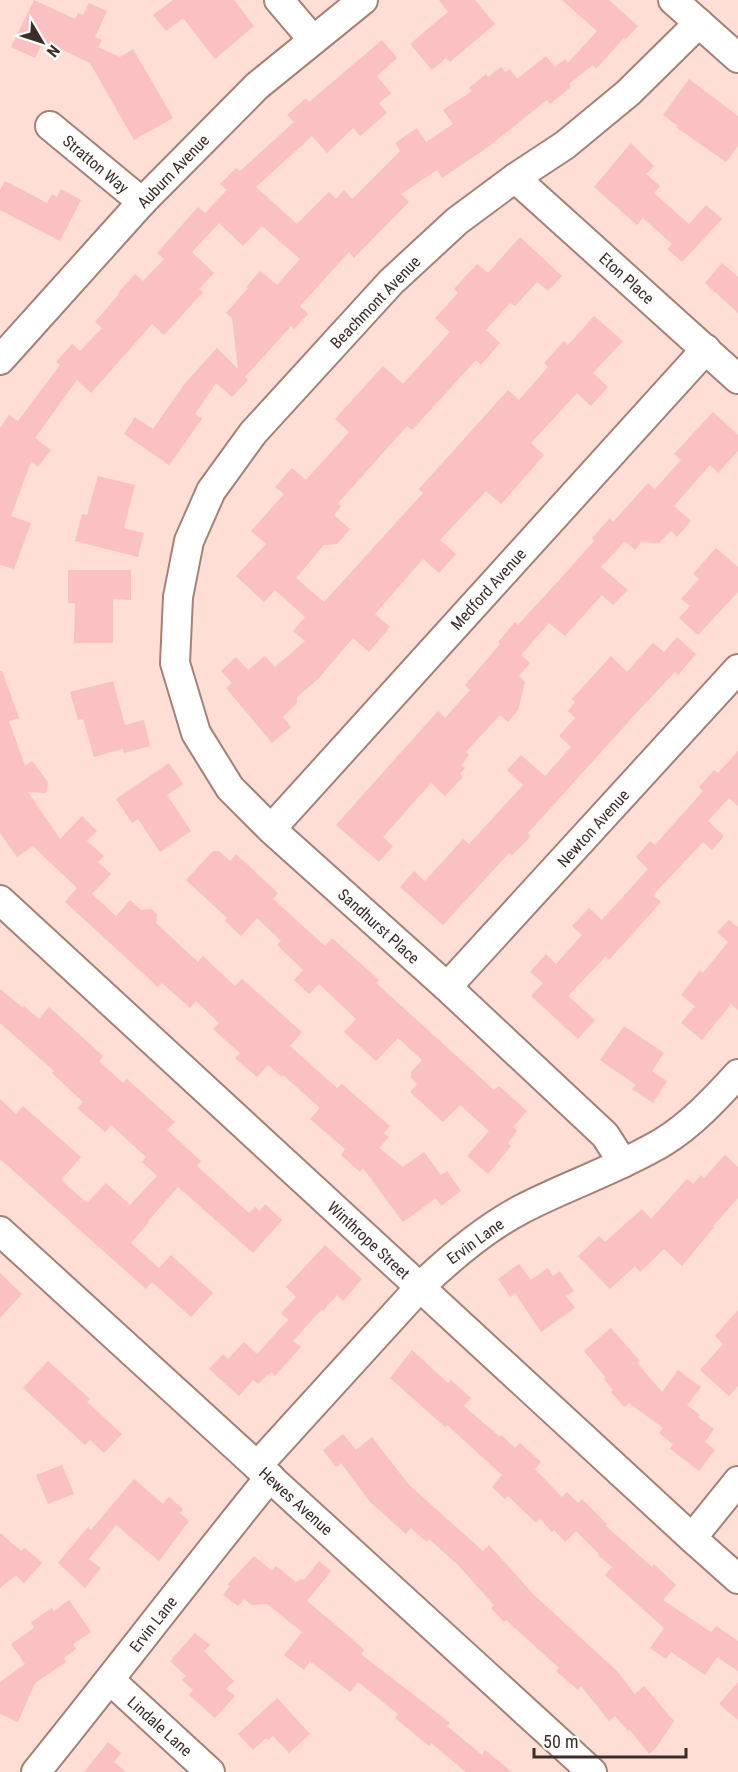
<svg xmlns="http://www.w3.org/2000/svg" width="738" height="1772" viewBox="0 0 738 1772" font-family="'Roboto Condensed',sans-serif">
	<rect width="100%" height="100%" fill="#feded5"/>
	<!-- building -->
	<g fill="#fbc0c2">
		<path d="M34 0 75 19 78 13 83 15 89 3 107 11 95 37 102 40 98 47 120 57 133 49 173 118 134 140 90 63 43 41 35 58 11 47Z"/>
		<path d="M173 0H234L254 26 215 59 183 18 166 31 153 15Z"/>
		<path d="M439 0H475L495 24 450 62 446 58 432 70 410 44 448 12Z"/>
		<path d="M562 0H609L638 26 625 40 624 38 596 69 593 65 569 84 571 87 550 104 547 100 488 147 442 178 437 170 401 194 409 202 354 258 349 252 300 306 308 314 294 329 291 326 245 377 248 380 232 397 216 383 195 414 202 419 169 465 124 434 135 417 153 429 186 382 217 348 238 369 232 318 226 313 248 288 246 287 260 271 277 285 300 259 262 226 243 246 219 223 192 252 214 273 199 289 203 292 164 335 152 324 91 393 77 380 35 438 51 450 38 467 31 462 11 516 31 523 14 569 0 565V428L9 415 18 421 60 365 56 362 72 344 80 351 102 328 95 322 119 294 118 293 135 274 143 281 164 259 157 253 198 207 205 213 227 190 220 184 236 168 240 171 294 122 287 115 306 98 309 102 382 40 397 58 377 76 391 93 379 103 387 113 360 136 353 128 327 153 312 136 256 187 297 224 329 192 336 199 344 190 352 199 400 151 395 143 417 128 426 142 453 124 443 110 472 91 469 88 486 74 488 77 501 67 505 72 510 69 517 79 546 56 555 67 565 59 568 63 597 31Z"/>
		<path d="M689 79 738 116V146L726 162 676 127 678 126 663 115Z"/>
		<path d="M631 143 654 166 646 174 660 186 654 193 689 224 706 205 722 219 682 262 667 249 672 244 643 218 637 225 594 187Z"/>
		<path d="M5 181 47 203 52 194 57 197 61 189 81 200 60 241 0 210V190Z"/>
		<path d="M520 237 562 276 548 291 537 282 515 306 510 303 486 330 500 343 481 365 476 360 412 430 407 426 338 503 341 506 334 515 350 529 337 544 324 545 296 578 324 602 423 493 419 489 508 390 519 400 548 367 544 363 564 341 568 345 594 316 623 341 593 373 608 387 591 406 577 393 531 443 544 455 518 485 501 504 486 491 440 540 456 554 439 573 423 559 375 614 390 627 369 652 353 638 318 679 297 697V703L283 717 291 727 272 743 226 688 232 683 221 671 236 657 248 670 265 656 275 667 305 641 293 631 305 617 275 590 264 602 236 576 266 544 251 531 284 494 275 487 292 468 306 480 349 432 335 419 383 366 403 384 450 332 435 318 458 293 454 289 477 264 488 273Z"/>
		<path d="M722 263 738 277V313L705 283Z"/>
		<path d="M713 412 738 435V451L718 473 710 465 674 506 691 521 677 537 671 531 659 543 641 542 635 550 625 541 601 567 628 590 613 605 602 595 565 636 549 623 521 655 530 663 519 676 525 682 518 710 508 722 500 715 466 752 469 755 461 765 465 768 460 774 463 777 445 796 431 783 383 837 393 846 379 862 336 825 438 711 445 718 470 690 465 685 500 644 498 642 515 622 518 625 561 578 594 541 592 538 610 518 613 522 648 483 655 489 681 460 674 454Z"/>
		<path d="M98 476 135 485 124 528 144 533 138 557 75 541 82 514 87 515Z"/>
		<path d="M716 548 738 567V592L698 635 679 618 690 606 681 599 699 579 693 574Z"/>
		<path d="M68 570H131V600L113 599V643H74L75 603H68Z"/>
		<path d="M677 637 696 654 678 675 675 672 639 710 528 833 531 836 512 855 509 853 443 925 400 887 414 871 425 881 463 839 469 844 523 785 507 770 521 755 545 776 571 747 559 736 575 718 568 711 575 702 572 699 611 656 627 672 653 643 664 652Z"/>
		<path d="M0 671H2L19 718 9 721 25 766 32 761 48 782 46 793 28 792 60 839 82 816 97 831 87 841 104 856 98 862 111 874 92 894 116 916 130 900 141 910 151 909 157 914 156 923 198 962 203 956 235 986 242 979 302 1032 290 1046 337 1088 342 1084 390 1126 384 1133 389 1137 379 1148 403 1167 424 1152 441 1175 447 1171 461 1191 441 1206 436 1198 403 1222 363 1168 360 1172 341 1155 345 1149 310 1119 320 1108 283 1075 282 1077 268 1065 257 1077 235 1058 240 1053 213 1029 219 1023 196 1001 190 1008 162 983 158 987 88 923 65 902 77 888 33 846 17 857 0 833Z"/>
		<path d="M113 681 125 725 144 720 150 746 124 753 123 749 94 757 83 719 78 720 70 692Z"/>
		<path d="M738 751V806L729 798 708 821 724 836 712 850 703 842 653 895 661 902 609 960 606 956 568 996 595 1020 578 1039 531 996 543 983 530 972 546 954 556 964 582 935 572 926 589 908 602 920 648 869 636 857 650 841 655 845 703 791 699 787 714 770 718 773Z"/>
		<path d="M169 763 183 784 167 795 191 831 160 852 138 819 132 823 116 799Z"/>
		<path d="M213 851H219L230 861 236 854 278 893 273 899 325 946 332 938 379 980 376 983 494 1090 499 1086 527 1111 513 1127 517 1131 508 1143 511 1146 488 1174 467 1156 489 1131 460 1105 443 1122 410 1092 417 1084 411 1078V1072L422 1060 398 1038 376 1061 344 1032 356 1019 319 984 309 994 294 980 303 970 277 945 281 941 257 918 241 936 225 921 227 918 186 880Z"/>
		<path d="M729 920 738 927V1010L731 1004 702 1040 681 1023 695 1006 681 995 700 970 703 973 728 942 717 932Z"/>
		<path d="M0 989 23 1008 24 1006 39 1019 49 1007 103 1056 99 1061 123 1083 127 1079 175 1122 167 1130 201 1161 197 1166 249 1213 255 1207 260 1211 265 1204 282 1220 253 1253 178 1187 148 1221 149 1222 131 1243 159 1268 171 1255 213 1293 191 1317 152 1282 146 1289 0 1159V1099L16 1114 23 1106 81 1157 61 1180 87 1203 106 1183 130 1205 157 1176 142 1162 146 1157 111 1125 105 1132 77 1108 83 1102 52 1073 54 1071 0 1023Z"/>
		<path d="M624 1026 664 1053 652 1071 667 1081 653 1103 632 1089 636 1085 600 1060Z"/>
		<path d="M725 1155 738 1167V1198L713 1226 714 1227 682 1266 664 1249 640 1272 635 1266 610 1289 578 1256 599 1236 605 1242 642 1209 651 1219 687 1179 693 1184 701 1175 704 1178Z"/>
		<path d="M325 1245 362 1279 343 1301 337 1295 323 1311 322 1309 293 1341 301 1347 275 1376 271 1372 269 1375 268 1374 258 1384 253 1380 239 1396 209 1369 223 1354 228 1359 244 1342 257 1354 288 1320 281 1313 296 1297 286 1287Z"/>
		<path d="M519 1264 531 1280 548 1268 553 1276 560 1271 574 1291 566 1296 575 1308 541 1332 515 1293 510 1297 498 1279Z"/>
		<path d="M0 1273 22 1294 0 1318Z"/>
		<path d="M738 1310V1386L729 1396 700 1370 723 1344 715 1336Z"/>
		<path d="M611 1328 640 1361 637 1363 662 1392 678 1370 701 1387 687 1405 700 1415 698 1417 714 1429 705 1442 715 1450 699 1471 670 1449 673 1444 659 1433 663 1428 629 1403 624 1407 611 1392 613 1390 604 1379 606 1378 584 1351Z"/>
		<path d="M412 1350 448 1383 451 1380 471 1398 464 1406 500 1437 501 1435 515 1448 520 1443 541 1462 535 1469 562 1497 567 1492 578 1503 582 1499 607 1524 606 1526 652 1567 654 1564 676 1585 663 1600 711 1632 716 1626 738 1641V1671L717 1657 705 1675 671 1652 666 1659 650 1648 664 1628 605 1575 612 1567 598 1555 599 1554 576 1531 565 1542 554 1530 552 1532 540 1519 536 1523 508 1496 505 1499 492 1487 502 1475 447 1425 445 1427 390 1378Z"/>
		<path d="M48 1361 90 1399 87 1402 122 1434 104 1453 90 1440 85 1445 23 1388Z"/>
		<path d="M343 1434 356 1450 372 1437 409 1485 483 1551 489 1545 534 1595 617 1671 635 1694 644 1686 674 1721 656 1748 649 1754 630 1730 628 1731 615 1716 609 1721 581 1686 578 1690 556 1671 559 1668 506 1620 504 1622 491 1608 494 1605 458 1565 429 1539 427 1542 411 1528 406 1534 370 1502 341 1463 336 1467 323 1450Z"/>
		<path d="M62 1465 74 1494 48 1504 36 1475Z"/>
		<path d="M134 1479 163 1504 169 1497 183 1509 180 1513 189 1521 159 1561 116 1525 89 1559 101 1568 85 1588 58 1563 88 1527 91 1530Z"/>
		<path d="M0 1533 21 1551 25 1548 42 1563 24 1583 16 1575 0 1588Z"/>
		<path d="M254 1556 272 1571 276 1566 296 1582 300 1579 304 1580 319 1561 331 1571 307 1601 357 1643 364 1650 361 1654 450 1723 447 1726 482 1755 485 1750 512 1772H466L431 1743 429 1746 395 1718 398 1714 358 1682 350 1692 310 1661 304 1670 284 1655 302 1632 267 1604 252 1605 244 1599 238 1606 223 1595 230 1586 227 1585Z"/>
		<path d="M69 1600 91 1632 73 1644 76 1649 64 1658 66 1662 35 1683 18 1722 0 1714V1682L25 1664 11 1644 34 1628 31 1622 52 1608 54 1611Z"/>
		<path d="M195 1633 210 1645 204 1651 234 1681 226 1689 235 1696 215 1718 189 1695 193 1690 182 1680 186 1676 170 1661Z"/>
		<path d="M738 1682V1720L719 1704Z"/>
		<path d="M277 1698 310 1734 289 1753 273 1736 268 1740 266 1738 253 1750 238 1734Z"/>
		<path d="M108 1742 121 1753 114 1762 126 1772H84Z"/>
	</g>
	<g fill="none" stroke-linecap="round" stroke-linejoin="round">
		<defs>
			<g id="minor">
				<path d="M279 0 313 40"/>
				<path d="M673 0 738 58"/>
				<path d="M50 126 142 202"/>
				<path d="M515 178 738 379"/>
				<path d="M0 360 142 202 257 86 363 0"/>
				<path d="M271 829 706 349"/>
				<path d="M0 900 692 1538 738 1579"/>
				<path d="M447 987 738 669"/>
				<path d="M623 1163 605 1135 447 987 271 829 230 788 196 733 175 663 178 597 189 541 211 491 253 433 391 282 457 221 515 178 565 145 628 93 699 23"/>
				<path d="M0 1231 592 1772"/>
				<path d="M257 1466 420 1287C451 1257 484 1229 522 1209 568 1185 618 1169 663 1142 691 1125 716 1098 738 1074"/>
				<path d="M692 1538 738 1481"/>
				<path d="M110 1680 210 1772"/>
				<path d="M36 1772C115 1674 191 1574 270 1477"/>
			</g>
		</defs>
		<!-- minor casing -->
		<use href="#minor" stroke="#a58177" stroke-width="32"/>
		<!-- minor -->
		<use href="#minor" stroke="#fff" stroke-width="28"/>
	</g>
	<g text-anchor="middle" stroke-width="4.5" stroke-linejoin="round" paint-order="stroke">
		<!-- street labels -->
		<g font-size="16" fill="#3b2d28" stroke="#fff">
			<text transform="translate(96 164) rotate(40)" y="6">Stratton Way</text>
			<text transform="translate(173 171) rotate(-46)" y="6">Auburn Avenue</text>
			<text transform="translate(627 278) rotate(42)" y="6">Eton Place</text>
			<text transform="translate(375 302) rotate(-46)" y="6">Beachmont Avenue</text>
			<text transform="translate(488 589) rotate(-48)" y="6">Medford Avenue</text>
			<text transform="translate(593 828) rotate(-48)" y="6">Newton Avenue</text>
			<text transform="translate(379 926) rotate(42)" y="6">Sandhurst Place</text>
			<text transform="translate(369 1240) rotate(43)" y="6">Winthrope Street</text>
			<text transform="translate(475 1241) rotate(-36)" y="6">Ervin Lane</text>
			<text transform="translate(296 1501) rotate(42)" y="6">Hewes Avenue</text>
			<text transform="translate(153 1624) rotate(-52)" y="6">Ervin Lane</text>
			<text transform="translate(160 1726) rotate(42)" y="6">Lindale Lane</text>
		</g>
	</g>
	<!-- north arrow -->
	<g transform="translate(42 42) rotate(129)" stroke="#ffffff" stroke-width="4.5" paint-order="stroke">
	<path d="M0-4.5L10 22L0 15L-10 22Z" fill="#3b2d28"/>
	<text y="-9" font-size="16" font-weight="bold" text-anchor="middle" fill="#3b2d28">N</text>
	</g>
	<!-- scale -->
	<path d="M534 1748v9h152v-9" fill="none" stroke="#3b2d28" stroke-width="3"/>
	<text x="543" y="1748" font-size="18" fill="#3b2d28" stroke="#ffffff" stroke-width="4.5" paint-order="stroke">50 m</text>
</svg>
